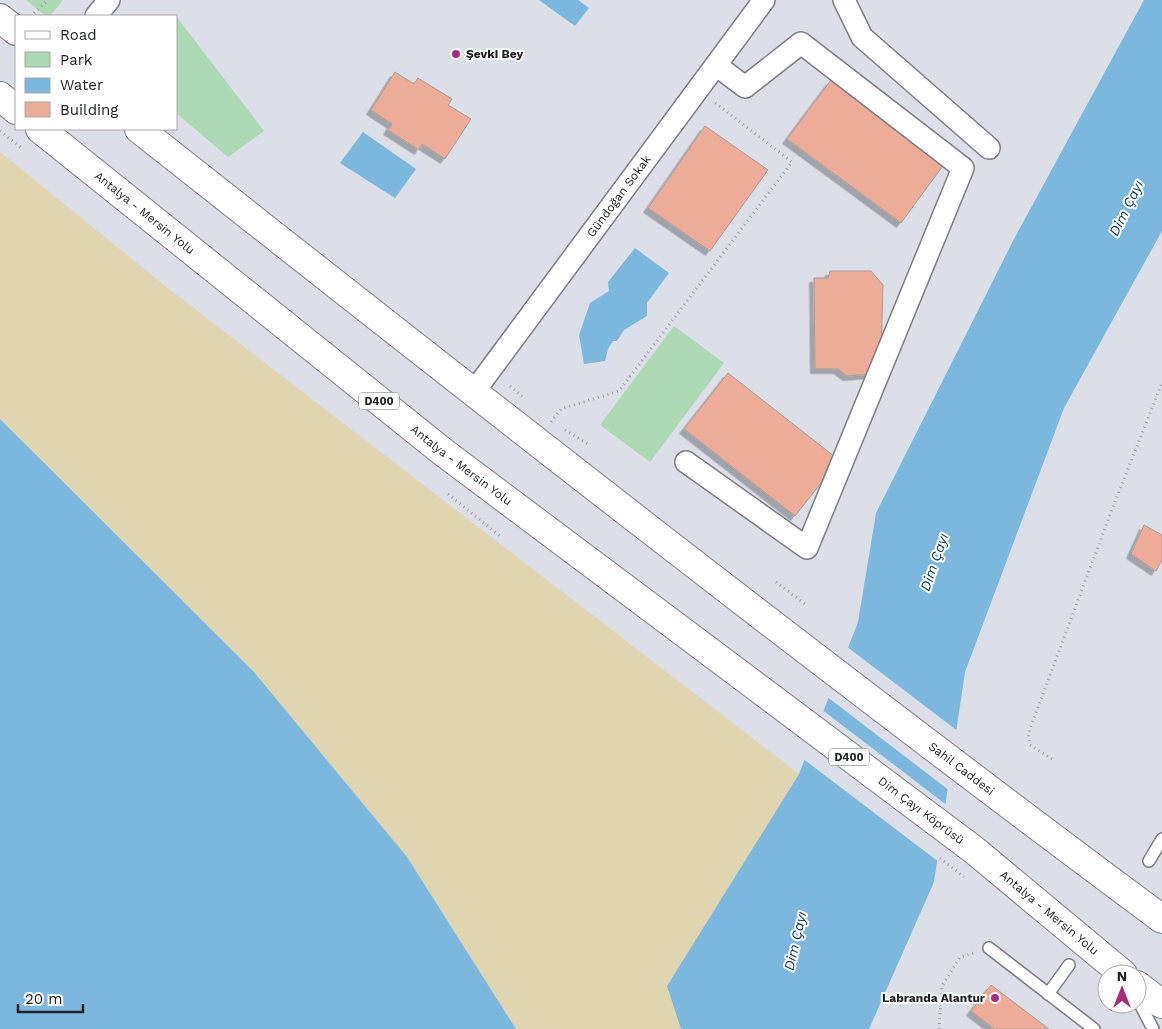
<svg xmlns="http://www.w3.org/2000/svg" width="1162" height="1029" viewBox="0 0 1162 1029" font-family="'Work Sans',sans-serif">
	<defs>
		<filter id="shadow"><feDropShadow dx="-4.5" dy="4.5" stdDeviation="0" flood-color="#0004"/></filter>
	</defs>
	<rect width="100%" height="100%" fill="#dcdee8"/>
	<!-- green -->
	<g fill="#acd8b4">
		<path d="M26 0H63L50 16H46Z"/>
		<path d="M176 16 264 131 228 157 176 113Z"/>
		<path d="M674 326 724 363 650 462 600 425Z"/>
	</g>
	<!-- sand -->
	<path fill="#dfd5b0" d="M0 152 169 289 799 774 667 986 681 1029H516L407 857 254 672 0 419Z"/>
	<!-- water -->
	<g fill="#7cb8de">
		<path d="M539 0H578L589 8 575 26Z"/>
		<path d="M1144 0H1162V231L1064 408 965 672 934 882 869 1029H681L667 986 799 774 858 622 876 513 1014 239Z"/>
		<path d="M363 132 416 169 395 198 340 163Z"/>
		<path d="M635 248 669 273 647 303V316L624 330 617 341H613L608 349 605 361 584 364 579 335 590 303 609 291 608 282Z"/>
		<path d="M0 419 254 672 407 857 516 1029H0Z"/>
	</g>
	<!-- pier -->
	<g fill="#dcdee8">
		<path d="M846 646 959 732 950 791 826 696Z"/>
		<path d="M821 709 948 806 939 862 802 758Z"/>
	</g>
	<!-- building -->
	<g fill="#edab98" stroke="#a79c99" filter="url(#shadow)">
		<path d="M395 72 414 84 418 78 452 99 448 105 471 119 445 159 422 144 419 150 388 130 392 124 371 110Z"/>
		<path d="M831 80 945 163 901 223 787 139Z"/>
		<path d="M705 126 768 170 710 251 648 208Z"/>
		<path d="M830 271H871L883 285 881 360 872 374 847 376 838 369H815L814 278H828Z"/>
		<path d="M728 373 839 460 795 516 684 429Z"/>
		<path d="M1144 525 1162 535V560L1156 571 1131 554Z"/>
		<path d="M991 985 1049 1029H994L971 1011Z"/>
	</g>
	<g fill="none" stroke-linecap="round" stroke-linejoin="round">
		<defs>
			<g id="lane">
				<path d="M1149 861 1162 839"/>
				<path d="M989 948 1094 1029"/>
				<path d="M1048 994 1069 965"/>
				<path d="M1137 998 1153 1029"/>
			</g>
			<g id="street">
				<path d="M844 0 862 37 989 148"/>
				<path d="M96 16 109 0"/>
				<path id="s1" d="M473 393 764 0"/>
				<path d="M686 462 807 548 963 168 801 43 745 87 716 65"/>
			</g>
			<g id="highway">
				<path d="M0 18 16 31"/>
				<path d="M0 96 16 110"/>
				<path id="s2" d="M40 129 443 452 974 850 1123 974"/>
				<path id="s3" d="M139 129C477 396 816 662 1162 919"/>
				<path d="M1137 985 1162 1004"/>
			</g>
		</defs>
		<!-- lane casing -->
		<use href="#lane" stroke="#7b7d86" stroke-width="14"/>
		<!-- street casing -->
		<use href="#street" stroke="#7b7d86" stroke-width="24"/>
		<!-- highway casing -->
		<use href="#highway" stroke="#7b7d86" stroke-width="30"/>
		<!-- path -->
		<g stroke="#9c9ea6" stroke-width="3" stroke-dasharray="1 4" stroke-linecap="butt">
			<path d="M34 13 48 0"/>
			<path d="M0 131 23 149"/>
			<path d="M510 386 525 399"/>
			<path d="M551 422 561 409 619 391 792 162 714 102"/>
			<path d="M565 430 588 444"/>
			<path d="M448 494 500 536"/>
			<path d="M776 582 805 604"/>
			<path d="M1052 759 1030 745 1028 734 1111 512 1162 383"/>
			<path d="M940 858 964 877"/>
			<path d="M939 1029 942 986 960 957 974 953"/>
		</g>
		<!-- lane -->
		<use href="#lane" stroke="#fff" stroke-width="11"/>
		<!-- street -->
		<use href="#street" stroke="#fff" stroke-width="21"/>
		<!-- highway -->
		<use href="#highway" stroke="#fff" stroke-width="28"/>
	</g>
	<!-- markers -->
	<g fill="#aa2b7a" stroke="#fff" stroke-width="2">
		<circle cx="456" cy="54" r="5"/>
		<circle cx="995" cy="998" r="5"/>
	</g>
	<g text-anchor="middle" stroke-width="4" stroke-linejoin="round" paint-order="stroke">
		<!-- shield labels -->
		<g fill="#fff" stroke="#636466" stroke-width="1">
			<rect x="359" y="392.5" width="40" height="17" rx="4"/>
			<rect x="829" y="748.5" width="40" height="17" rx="4"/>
		</g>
		<g font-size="11" font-weight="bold" fill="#202125">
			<text x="379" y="405">D400</text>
			<text x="849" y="761">D400</text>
		</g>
		<!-- poi labels -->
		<g font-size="12" font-weight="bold" fill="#202125" stroke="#fff" text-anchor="start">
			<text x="466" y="58">Şevki Bey</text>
			<text x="985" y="1002" text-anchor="end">Labranda Alantur</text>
		</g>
		<!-- street labels -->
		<g font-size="12" fill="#202125" stroke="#fff">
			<text dy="4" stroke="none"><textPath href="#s1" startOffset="245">Gündoğan Sokak</textPath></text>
			<text dy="4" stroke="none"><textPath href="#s2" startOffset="134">Antalya - Mersin Yolu</textPath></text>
			<text dy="4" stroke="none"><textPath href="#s2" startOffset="539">Antalya - Mersin Yolu</textPath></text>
			<text dy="4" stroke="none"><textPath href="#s3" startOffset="1042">Sahil Caddesi</textPath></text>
			<text dy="4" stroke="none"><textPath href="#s2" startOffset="1114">Dim Çayı Köprüsü</textPath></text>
			<text dy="4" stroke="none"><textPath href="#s2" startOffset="1278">Antalya - Mersin Yolu</textPath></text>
		</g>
		<!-- water labels -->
		<g font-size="14" font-style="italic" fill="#01354f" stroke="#fff">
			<text transform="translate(1126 208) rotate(-64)" y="5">Dim Çayı</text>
			<text transform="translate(934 562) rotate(-71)" y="5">Dim Çayı</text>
			<text transform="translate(795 941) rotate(-77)" y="5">Dim Çayı</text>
		</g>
	</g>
	<!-- legend -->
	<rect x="15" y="15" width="162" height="115" fill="#ffffff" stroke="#a6a6a8"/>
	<rect x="25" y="31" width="25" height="8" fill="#ffffff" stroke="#a6a6a8"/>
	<text x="60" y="40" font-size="15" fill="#202125">Road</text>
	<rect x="25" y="52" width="25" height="15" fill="#acd8b4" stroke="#a6a6a8"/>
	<text x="60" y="65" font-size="15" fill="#202125">Park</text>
	<rect x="25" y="78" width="25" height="15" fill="#7cb8de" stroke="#a6a6a8"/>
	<text x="60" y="90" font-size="15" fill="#202125">Water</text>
	<rect x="25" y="102" width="25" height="15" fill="#edab98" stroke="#a6a6a8"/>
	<text x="60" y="115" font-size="15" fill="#202125">Building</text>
	<!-- north arrow -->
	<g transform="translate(1122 989)"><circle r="24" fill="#ffffff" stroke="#a6a6a8"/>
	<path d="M0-4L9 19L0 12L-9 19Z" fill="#aa2b7a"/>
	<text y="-8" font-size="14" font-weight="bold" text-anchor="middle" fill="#202125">N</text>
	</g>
	<!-- scale -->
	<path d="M18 1004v8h65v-8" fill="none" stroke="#202125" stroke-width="2.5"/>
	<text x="25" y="1004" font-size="15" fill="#202125" stroke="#ffffff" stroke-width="4" paint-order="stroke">20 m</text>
</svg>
